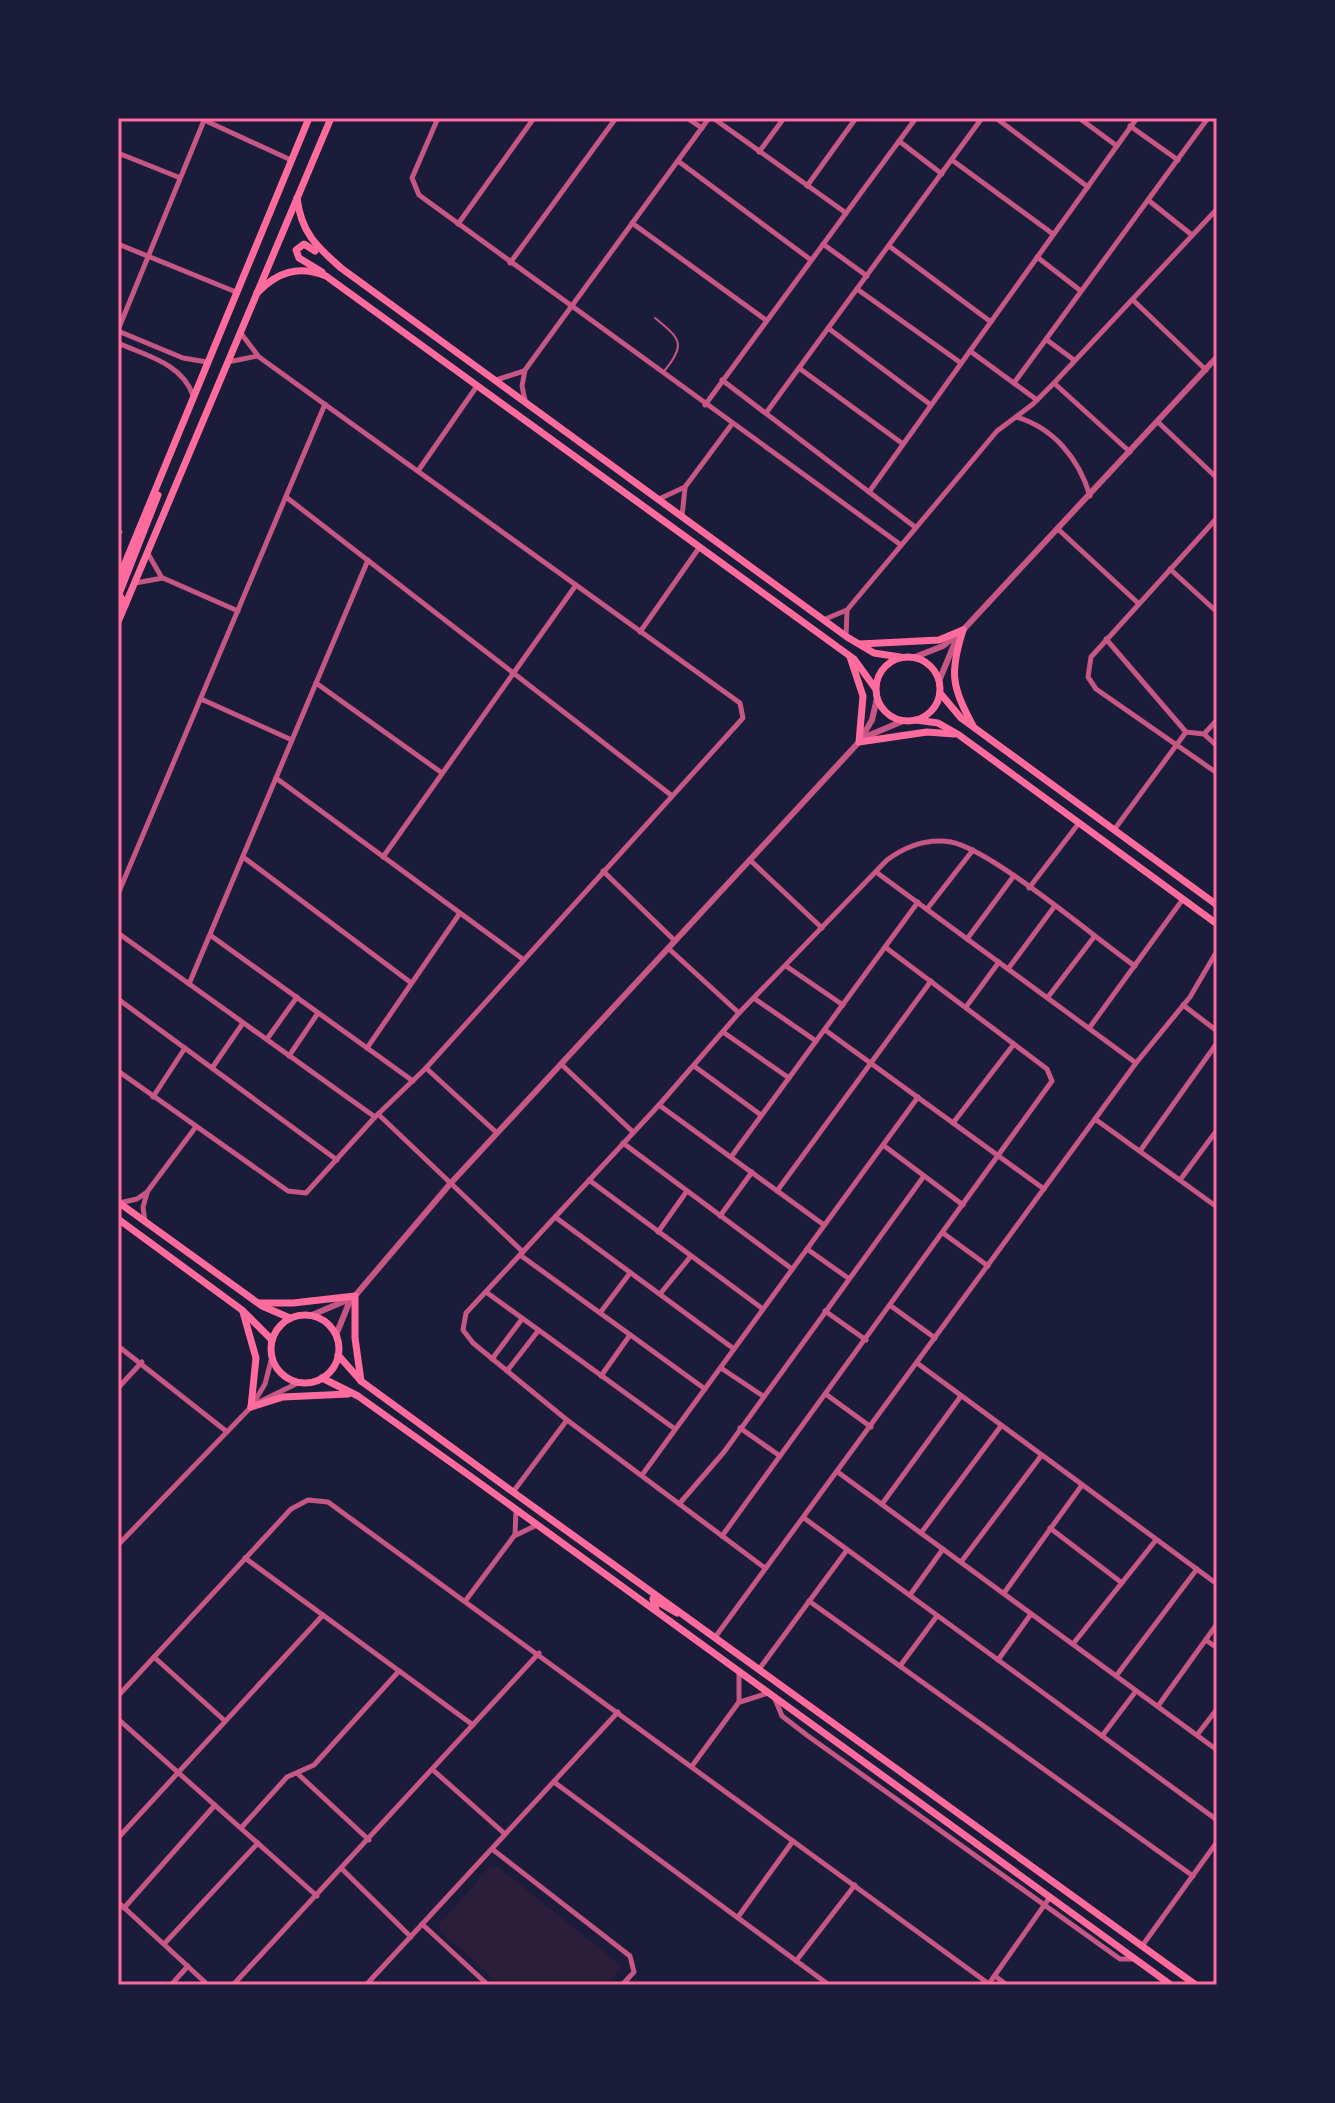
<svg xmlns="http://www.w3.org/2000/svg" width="1335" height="2103" viewBox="0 0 1335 2103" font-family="Quicksand,sans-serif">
	<rect width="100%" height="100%" fill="#1b1b3a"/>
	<!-- green -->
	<path fill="#2a1e3b" d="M491 1866 498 1867 623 1967 605 1985H501L440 1931 439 1924Z"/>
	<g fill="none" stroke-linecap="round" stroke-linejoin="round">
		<!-- service -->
		<path stroke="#c65784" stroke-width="2" d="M655 318C679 338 687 343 665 370"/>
		<!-- minor -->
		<g stroke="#c65784" stroke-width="5">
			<path d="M438 118 412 178 419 195 901 545"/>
			<path d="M687 118 702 128"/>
			<path d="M713 118 846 213"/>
			<path d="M996 118 1088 187"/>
			<path d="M1079 118 1117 146"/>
			<path d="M204 120 291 160"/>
			<path d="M1130 126 1178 160"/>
			<path d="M899 141 942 174"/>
			<path d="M759 152 784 118"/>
			<path d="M118 153 178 177"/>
			<path d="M952 160 1053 234"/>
			<path d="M678 161 811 260"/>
			<path d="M807 186 856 118"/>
			<path d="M1148 200 1192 235"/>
			<path d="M632 223 766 320"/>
			<path d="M458 224 534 118"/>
			<path d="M118 244 236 292"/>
			<path d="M823 244 867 276"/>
			<path d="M889 246 991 322"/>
			<path d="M1037 257 1081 291"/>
			<path d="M510 263 616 118"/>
			<path d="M857 289 961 363"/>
			<path d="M1133 300 1206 370"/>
			<path d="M828 328 931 405"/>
			<path d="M118 330 205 118"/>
			<path d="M118 331 183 358 207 362"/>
			<path d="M1047 340 1074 360"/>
			<path d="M118 343C147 356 181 363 193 395"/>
			<path d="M970 351 1037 400"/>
			<path d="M228 362 257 356"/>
			<path d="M799 368 903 444"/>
			<path d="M496 380 524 371"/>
			<path d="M722 380 915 527"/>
			<path d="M1014 383 1208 118"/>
			<path d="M1054 383 1130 452"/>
			<path d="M525 400 522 386 525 370 709 118"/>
			<path d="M705 405 916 118"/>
			<path d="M766 413 982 118"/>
			<path d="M1016 417C1054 428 1079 459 1090 496"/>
			<path d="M1159 423 1217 478"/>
			<path d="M418 471 477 386"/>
			<path d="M869 492 1137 118"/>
			<path d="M286 497 671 795"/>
			<path d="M659 499 685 487 732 424"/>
			<path d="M682 516 685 488"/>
			<path d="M1217 518 1091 657 1088 677 1096 689 1217 773"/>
			<path d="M1059 530 1138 603"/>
			<path d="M118 531 120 532"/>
			<path d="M147 552 162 578"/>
			<path d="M1170 569 1217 612"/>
			<path d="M135 583 163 578 238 611"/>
			<path d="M823 620 847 610 997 431 1033 404 1054 383 1217 209"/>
			<path d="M640 632 699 548"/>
			<path d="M846 636 847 611"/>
			<path d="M1106 639 1186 732 1204 734 1217 746"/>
			<path d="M316 683 442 773"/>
			<path d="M201 699 292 740"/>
			<path d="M1204 734 1217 720"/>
			<path d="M276 778 524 960"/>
			<path d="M1114 830 1186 732"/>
			<path d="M243 857 410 982"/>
			<path d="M383 857 576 585"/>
			<path d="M750 860 822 928"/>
			<path d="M603 871 675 941"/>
			<path d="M876 872 1136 1063"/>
			<path d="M1029 888 1079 823"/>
			<path d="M118 894 325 404"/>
			<path d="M927 909 973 850"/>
			<path d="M118 933 375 1117"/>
			<path d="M210 935 413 1081"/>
			<path d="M967 939 1013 877"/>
			<path d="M668 948 739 1013"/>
			<path d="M786 966 843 1005"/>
			<path d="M1008 969 1054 907"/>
			<path d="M189 984 368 560"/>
			<path d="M1048 997 1094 937"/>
			<path d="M118 999 337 1160"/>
			<path d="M755 999 816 1041"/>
			<path d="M1183 1005 1217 1031"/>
			<path d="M966 1007 999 962"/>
			<path d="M1090 1027 1183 899"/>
			<path d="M825 1030 1044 1189"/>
			<path d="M723 1032 789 1078"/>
			<path d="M267 1039 297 997"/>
			<path d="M367 1048 460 913"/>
			<path d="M289 1056 318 1013"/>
			<path d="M561 1064 633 1132"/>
			<path d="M694 1066 761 1115"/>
			<path d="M212 1068 243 1023"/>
			<path d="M426 1068 497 1133"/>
			<path d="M118 1071 288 1191 306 1193 375 1117 426 1068 743 718 740 703 259 357 240 332"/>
			<path d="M153 1097 185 1048"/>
			<path d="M659 1105 824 1225"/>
			<path d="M378 1114 523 1252"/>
			<path d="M1095 1119 1217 1207"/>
			<path d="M953 1123 1014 1044"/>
			<path d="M623 1143 792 1269"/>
			<path d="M883 1145 963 1205"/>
			<path d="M1140 1151 1217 1043"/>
			<path d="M731 1157 918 902"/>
			<path d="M589 1180 763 1309"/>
			<path d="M1180 1180 1217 1130"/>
			<path d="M777 1191 931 981"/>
			<path d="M119 1203 137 1199 147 1192 195 1128"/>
			<path d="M720 1216 752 1172"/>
			<path d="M555 1217 734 1349"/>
			<path d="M145 1222 143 1207 147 1193"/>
			<path d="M658 1232 687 1191"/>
			<path d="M943 1233 988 1266"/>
			<path d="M807 1249 848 1278"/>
			<path d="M520 1255 705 1389"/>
			<path d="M486 1292 675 1429"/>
			<path d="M660 1294 691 1256"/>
			<path d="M891 1306 935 1338"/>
			<path d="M825 1311 866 1340"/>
			<path d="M600 1313 630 1273"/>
			<path d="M118 1346 226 1431"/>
			<path d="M492 1359 522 1319"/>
			<path d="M917 1363 1217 1584"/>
			<path d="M721 1368 763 1396"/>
			<path d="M507 1371 538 1331"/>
			<path d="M601 1376 630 1335"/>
			<path d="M118 1388 142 1362"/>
			<path d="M827 1395 871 1427"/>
			<path d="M259 1402 300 1382"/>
			<path d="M740 1428 780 1456"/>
			<path d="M839 1473 1217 1750"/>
			<path d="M642 1475 918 1097"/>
			<path d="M513 1492 567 1420"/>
			<path d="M680 1503 724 1452 924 1176"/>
			<path d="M882 1504 961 1396"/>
			<path d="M804 1518 1217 1820"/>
			<path d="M1050 1528 1122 1583"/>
			<path d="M921 1533 1001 1426"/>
			<path d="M515 1535 516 1510"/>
			<path d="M722 1536 1052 1081 1047 1069 885 947"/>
			<path d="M118 1545 251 1407 265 1384 272 1357"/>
			<path d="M245 1558 473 1725"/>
			<path d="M961 1562 1041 1456"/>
			<path d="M765 1568 567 1420 473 1343 463 1330 466 1313 659 1105 739 1013 887 860C906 846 927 838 951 842 992 850 1095 938 1135 966"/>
			<path d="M1004 1593 1082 1485"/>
			<path d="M910 1595 943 1549"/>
			<path d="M466 1600 514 1536 537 1525"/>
			<path d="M809 1601 1193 1876"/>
			<path d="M716 1636 1136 1063 1190 997 1217 951"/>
			<path d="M1206 1640 1217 1648"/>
			<path d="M1073 1644 1156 1540"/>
			<path d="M154 1657 225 1721"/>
			<path d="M998 1660 1031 1614"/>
			<path d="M900 1666 937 1616"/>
			<path d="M760 1668 847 1550"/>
			<path d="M1116 1676 1197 1569"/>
			<path d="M118 1696 291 1509 308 1500 328 1502 989 1984"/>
			<path d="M775 1699 782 1716 808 1736 1120 1959H1135"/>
			<path d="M740 1702 768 1693"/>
			<path d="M1158 1706 1217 1624"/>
			<path d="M118 1719 317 1896"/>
			<path d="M1197 1735 1217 1709"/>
			<path d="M1102 1736 1136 1691"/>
			<path d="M692 1766 739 1702V1672"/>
			<path d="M433 1770 505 1834"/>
			<path d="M298 1774 369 1840"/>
			<path d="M554 1782 829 1985"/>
			<path d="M241 1828 287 1777 314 1765 399 1671"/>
			<path d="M118 1838 323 1615"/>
			<path d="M492 1849 630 1956 634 1972 622 1985"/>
			<path d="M342 1869 411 1937"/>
			<path d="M118 1902 208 1985"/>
			<path d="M124 1908 215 1805"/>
			<path d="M738 1917 793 1841"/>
			<path d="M422 1924 488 1985"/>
			<path d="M164 1944 258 1843"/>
			<path d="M1142 1946 1217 1842"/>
			<path d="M796 1961 855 1885"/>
			<path d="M995 1976 1007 1985"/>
			<path d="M171 1985 188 1966"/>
			<path d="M233 1985 539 1653"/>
			<path d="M366 1985 618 1712"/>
			<path d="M988 1985 1050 1897"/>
			<path d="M1214 1985 1217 1981"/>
		</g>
		<!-- tertiary -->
		<g stroke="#c65784" stroke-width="6">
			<path d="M915 657 943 646 963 630 1217 357"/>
			<path d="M939 681 956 640"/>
			<path d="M865 737 903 721"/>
			<path d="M312 1315 352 1298"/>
			<path d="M336 1335 349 1303 450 1184 859 742 872 720 877 698"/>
		</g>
		<!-- secondary -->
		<g stroke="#ff6b9d" stroke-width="7">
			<path d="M297 198C301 232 316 246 341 268L847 637 874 653 900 657"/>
			<path d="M315 251 304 244 296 250 299 258 322 272"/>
			<path d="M257 293C277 272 298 265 326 276L854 659 875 688"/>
			<path d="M118 580 309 118"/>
			<path d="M125 605 119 594 158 495"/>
			<path d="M118 622 331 118"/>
			<path d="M963 630C949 674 952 686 973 726"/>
			<path d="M860 644 939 640 963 630"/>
			<circle cx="908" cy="689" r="32"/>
			<path d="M850 657 863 696 859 742 927 732 954 734"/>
			<path d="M940 693 961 718 1217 905"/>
			<path d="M916 720 938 723 959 735 1217 924"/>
			<path d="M118 1202 262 1306 290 1318"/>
			<path d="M118 1219 242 1310 272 1340"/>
			<path d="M259 1303H293L355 1296V1338L361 1381"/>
			<path d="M243 1312 256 1358 251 1407"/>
			<circle cx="305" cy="1349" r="34"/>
			<path d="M338 1355 361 1381 513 1492 1196 1985"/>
			<path d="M322 1378 358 1396 470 1476 1171 1985"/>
			<path d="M251 1407 283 1397 348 1394"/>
			<path d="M656 1610 653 1599 677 1613"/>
		</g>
	</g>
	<!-- border -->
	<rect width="1335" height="2103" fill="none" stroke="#1b1b3a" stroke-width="240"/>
	<rect x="120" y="120" width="1095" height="1863" fill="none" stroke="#ff6b9d" stroke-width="3"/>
</svg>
